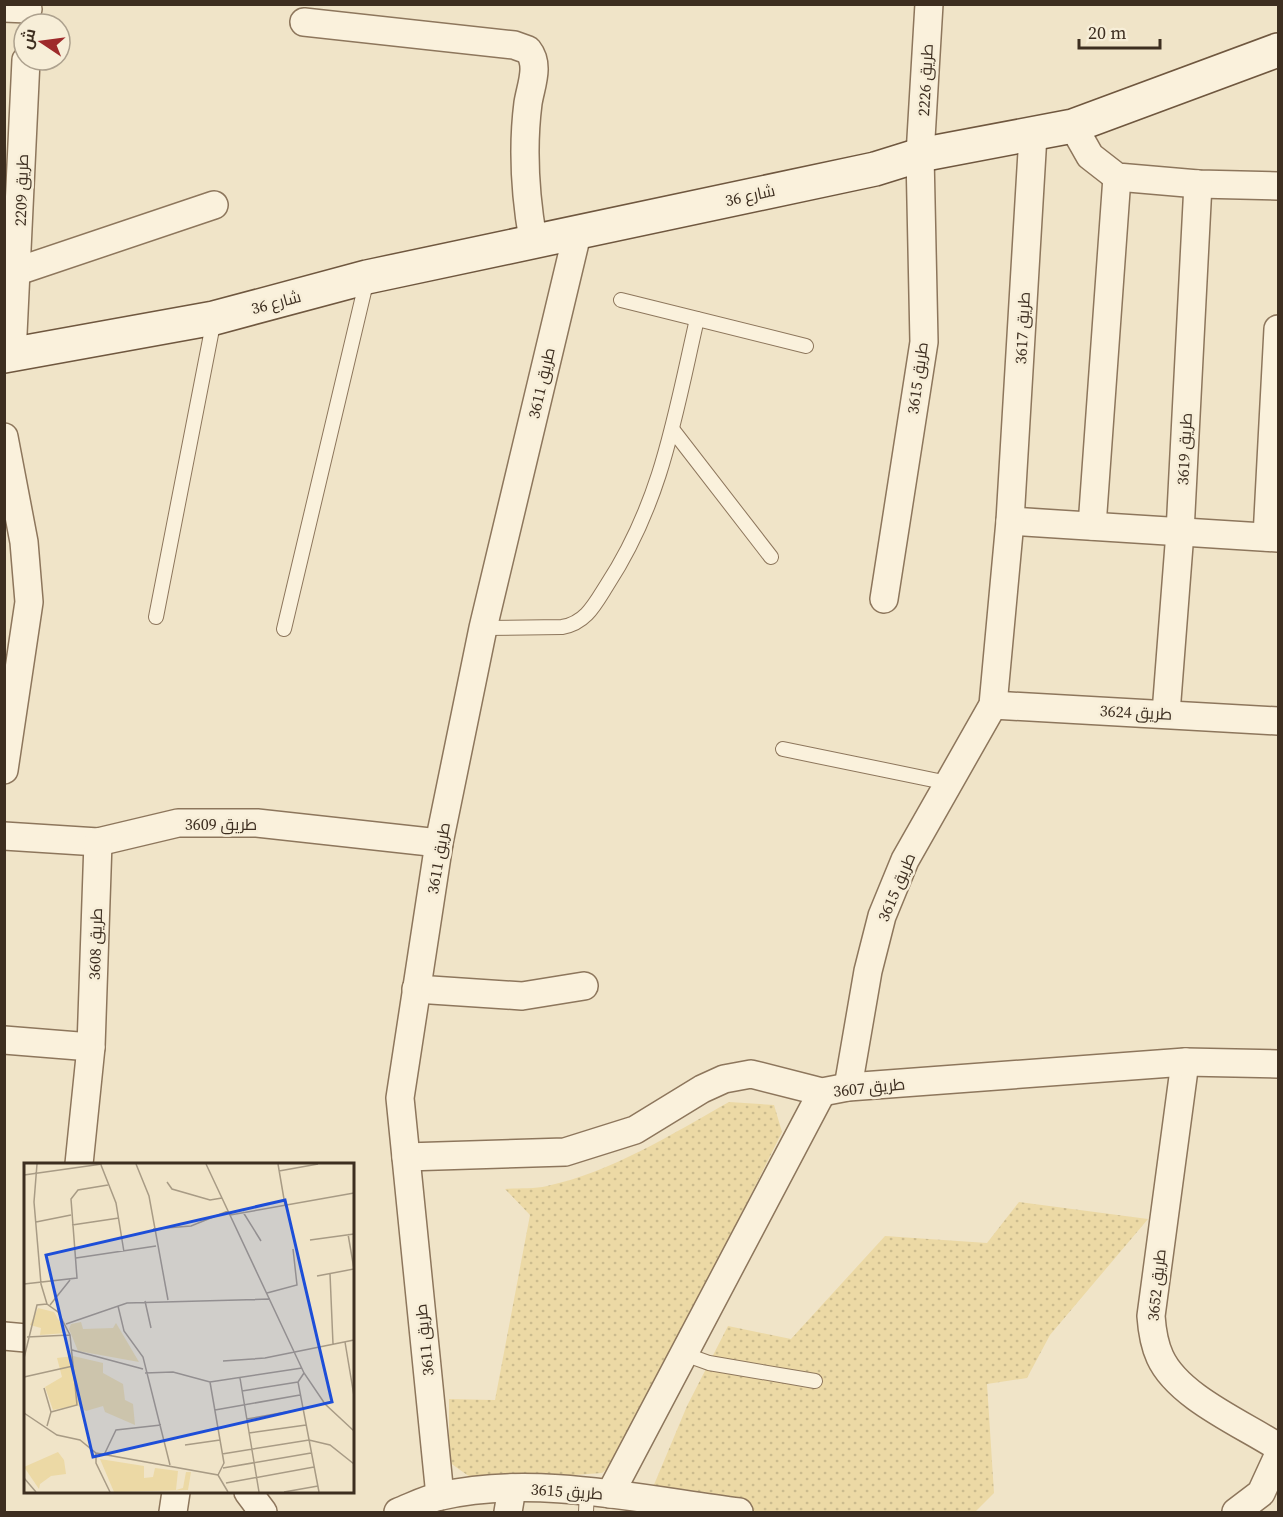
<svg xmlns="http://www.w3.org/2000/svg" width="1283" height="1517" viewBox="0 0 1283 1517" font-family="'Source Serif 4',Cairo,serif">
	<defs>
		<pattern id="sand-dots" width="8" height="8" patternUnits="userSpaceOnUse" patternTransform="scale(1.5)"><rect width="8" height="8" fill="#ecd9a5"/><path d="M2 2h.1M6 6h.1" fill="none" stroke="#cbbb8e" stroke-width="1.8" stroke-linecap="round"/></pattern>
	</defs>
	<rect width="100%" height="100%" fill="#f0e4c8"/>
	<!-- sand -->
	<g fill="url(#sand-dots)">
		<path d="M729 1102 774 1105 782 1132 620 1458 602 1473 477 1482 449 1462V1399L495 1400 530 1215 505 1189C519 1188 534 1189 547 1186 612 1172 672 1134 729 1102Z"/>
		<path d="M1019 1202 1148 1219 1050 1335 1027 1378 987 1384 994 1493 975 1512H646L648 1499 687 1406 728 1326 791 1339 885 1236 987 1243Z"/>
	</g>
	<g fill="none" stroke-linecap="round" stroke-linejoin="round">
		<defs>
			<g id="lane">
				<path d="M621 300 806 346"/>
				<path d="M672 429 771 557"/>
				<path d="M156 617 214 319"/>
				<path d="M483 628 562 627C586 623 595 604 607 585 662 501 675 415 697 319"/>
				<path d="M284 629 367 279"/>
				<path d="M783 749 948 783"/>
				<path d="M684 1354 709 1363 815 1381"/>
				<path d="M586 1512 587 1490"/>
			</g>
			<g id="street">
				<path d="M4 8 28 9"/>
				<path d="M304 22 514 45 528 50C540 65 531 85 528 103 522 150 525 194 533 240"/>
				<path d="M1073 126 1090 156 1117 177 1198 184 1278 186"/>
				<path d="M18 271 214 205"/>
				<path d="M12 355 26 60"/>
				<path d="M4 437 24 542 29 602 4 770"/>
				<path d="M1010 521 1278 538"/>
				<path d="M1092 526 1117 177"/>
				<path d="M1267 537 1278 329"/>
				<path d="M884 599 924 342 920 155 929 4"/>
				<path d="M993 705 1278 721"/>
				<path d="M1166 713 1180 532 1198 184"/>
				<path d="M4 836 98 842 178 823H257L439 843"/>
				<path d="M416 989 522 996 584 986"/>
				<path d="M4 1040 91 1047"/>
				<path d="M1185 1062 1151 1316C1152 1330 1154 1344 1160 1357 1178 1397 1243 1424 1278 1447"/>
				<path d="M848 1087 868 971 882 916 905 860 993 705 1010 521 1033 135"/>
				<path d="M406 1157 565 1152 635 1130 702 1089 724 1079 751 1074 822 1092 848 1087 1185 1062 1278 1064"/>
				<path d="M79 1164 91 1047 98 842"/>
				<path d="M4 1336 26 1338"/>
				<path d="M248 1492 263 1512"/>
				<path d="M610 1494 822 1092"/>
				<path d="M440 1496 400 1098 439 843 483 628 578 230"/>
				<path d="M173 1512 176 1492"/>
				<path d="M398 1512C411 1507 426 1499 441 1496 534 1474 645 1500 739 1512"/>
				<path d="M508 1512 512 1488"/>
				<path d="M1236 1512 1261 1493 1278 1456"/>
			</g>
			<path id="secondary" d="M4 356 214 318 367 277 875 169 920 155 1073 126 1278 50"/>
		</defs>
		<!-- lane casing -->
		<use href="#lane" stroke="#8d765c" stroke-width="16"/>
		<!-- street casing -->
		<use href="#street" stroke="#8d765c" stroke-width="30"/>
		<!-- secondary casing -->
		<use href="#secondary" stroke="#6f573f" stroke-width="36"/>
		<!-- lane -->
		<use href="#lane" stroke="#faf1dc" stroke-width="14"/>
		<!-- street -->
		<use href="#street" stroke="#faf1dc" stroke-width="27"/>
		<!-- secondary -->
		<use href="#secondary" stroke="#faf1dc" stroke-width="33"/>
	</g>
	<g text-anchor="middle" stroke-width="5" stroke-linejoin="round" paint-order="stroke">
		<!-- street labels -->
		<g font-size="16" fill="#3d2e20" stroke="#f7eed8">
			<text transform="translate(925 80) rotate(-87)" y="6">طريق 2226</text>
			<text transform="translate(21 190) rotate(-88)" y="6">طريق 2209</text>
			<text transform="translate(750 195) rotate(-12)" y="6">شارع 36</text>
			<text transform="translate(276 302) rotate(-15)" y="6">شارع 36</text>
			<text transform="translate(1022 328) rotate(-87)" y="6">طريق 3617</text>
			<text transform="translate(917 378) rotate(-82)" y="6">طريق 3615</text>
			<text transform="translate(541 383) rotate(-77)" y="6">طريق 3611</text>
			<text transform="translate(1184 449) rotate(-87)" y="6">طريق 3619</text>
			<text transform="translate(1136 712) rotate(3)" y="6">طريق 3624</text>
			<text x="221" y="830">طريق 3609</text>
			<text transform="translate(438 858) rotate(-80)" y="6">طريق 3611</text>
			<text transform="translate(896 887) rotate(-67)" y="6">طريق 3615</text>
			<text transform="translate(95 944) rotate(-88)" y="6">طريق 3608</text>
			<text transform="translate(869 1087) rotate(-6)" y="6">طريق 3607</text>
			<text transform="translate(1156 1285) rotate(-84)" y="6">طريق 3652</text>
			<text transform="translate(424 1340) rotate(-96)" y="6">طريق 3611</text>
			<text transform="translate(567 1491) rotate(4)" y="6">طريق 3615</text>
		</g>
	</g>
	<!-- overview -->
	<g transform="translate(24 1163)">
		<rect width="330" height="330" fill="#f0e4c8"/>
		<path d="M14 145 30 149 42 170 16 172 17 165 6 162ZM57 159 59 166 89 165 92 160 115 199 54 188 45 166 47 161ZM49 193 79 200V210L99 221 101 237 109 241 111 262 81 249 79 243 62 248 53 242 29 247 21 224 38 214 33 195ZM34 289 40 297 42 311 27 313 16 321 15 326 0 304ZM76 296 120 303V315L129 314 131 305 154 308 152 327 159 325 162 309H167L164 327 90 329Z" fill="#ecd9a5"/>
		<path fill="none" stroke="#a89b85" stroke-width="1.5" d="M13 1 10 39 17 121 23 141 34 149 46 172 53 242 27 249M112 1 125 33 144 137M182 1 280 210 301 241 330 268M254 1 261 42M77 2 92 40 100 89M255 8 294 1M0 12 78 1M143 19 148 26 186 37 198 35M219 49 237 78M206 52 330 30M12 59 47 52M48 62 95 55M129 66 167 63 204 48M286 77 330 71M52 95 132 83M306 111 309 181M293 113 330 106 324 71M0 121 53 115 47 36 54 27 84 22M243 130 273 122 269 86M121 138 127 165M26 142 46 117M94 143 100 168 119 194 146 302M42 161 103 140 246 136M3 174 46 172M321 179 330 233M48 187 119 206M0 195 13 142 23 141M199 198 241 195 330 177M121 210 149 209 186 219 278 205M280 210 274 219 295 329M0 214 49 203M216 215 235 329M186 219 200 300 194 312M20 225 27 249 23 263M218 228 274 219M191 247 276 232M0 250 33 272 56 277 72 290 194 312 204 329M223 256 279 246M225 270 282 262M161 282 196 277M72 290V300L86 329M198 291 285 277 306 282 330 301M80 292 92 267 137 262M199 305 287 290M0 315 12 329M202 320 290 304M260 329 294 323"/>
		<path fill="#1d4ed8" fill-opacity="0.15" stroke="#1d4ed8" stroke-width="3" d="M261 37 308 239 69 294 22 92Z"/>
		<rect width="330" height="330" fill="none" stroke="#3d2e20" stroke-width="3"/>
	</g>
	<!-- border -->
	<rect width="1283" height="1517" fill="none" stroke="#3d2e20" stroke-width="12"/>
	<!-- north arrow -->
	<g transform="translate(42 42) rotate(283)"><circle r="28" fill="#f7eed8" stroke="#ada18e" stroke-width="1.5"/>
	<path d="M0-4.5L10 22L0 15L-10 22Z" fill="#9e2a2b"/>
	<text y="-9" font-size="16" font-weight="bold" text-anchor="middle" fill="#3d2e20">ش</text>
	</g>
	<!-- scale -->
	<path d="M1079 39v9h81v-9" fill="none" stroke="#3d2e20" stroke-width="3"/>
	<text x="1088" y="39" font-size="18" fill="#3d2e20" stroke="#f7eed8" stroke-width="4.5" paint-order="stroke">20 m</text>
</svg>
